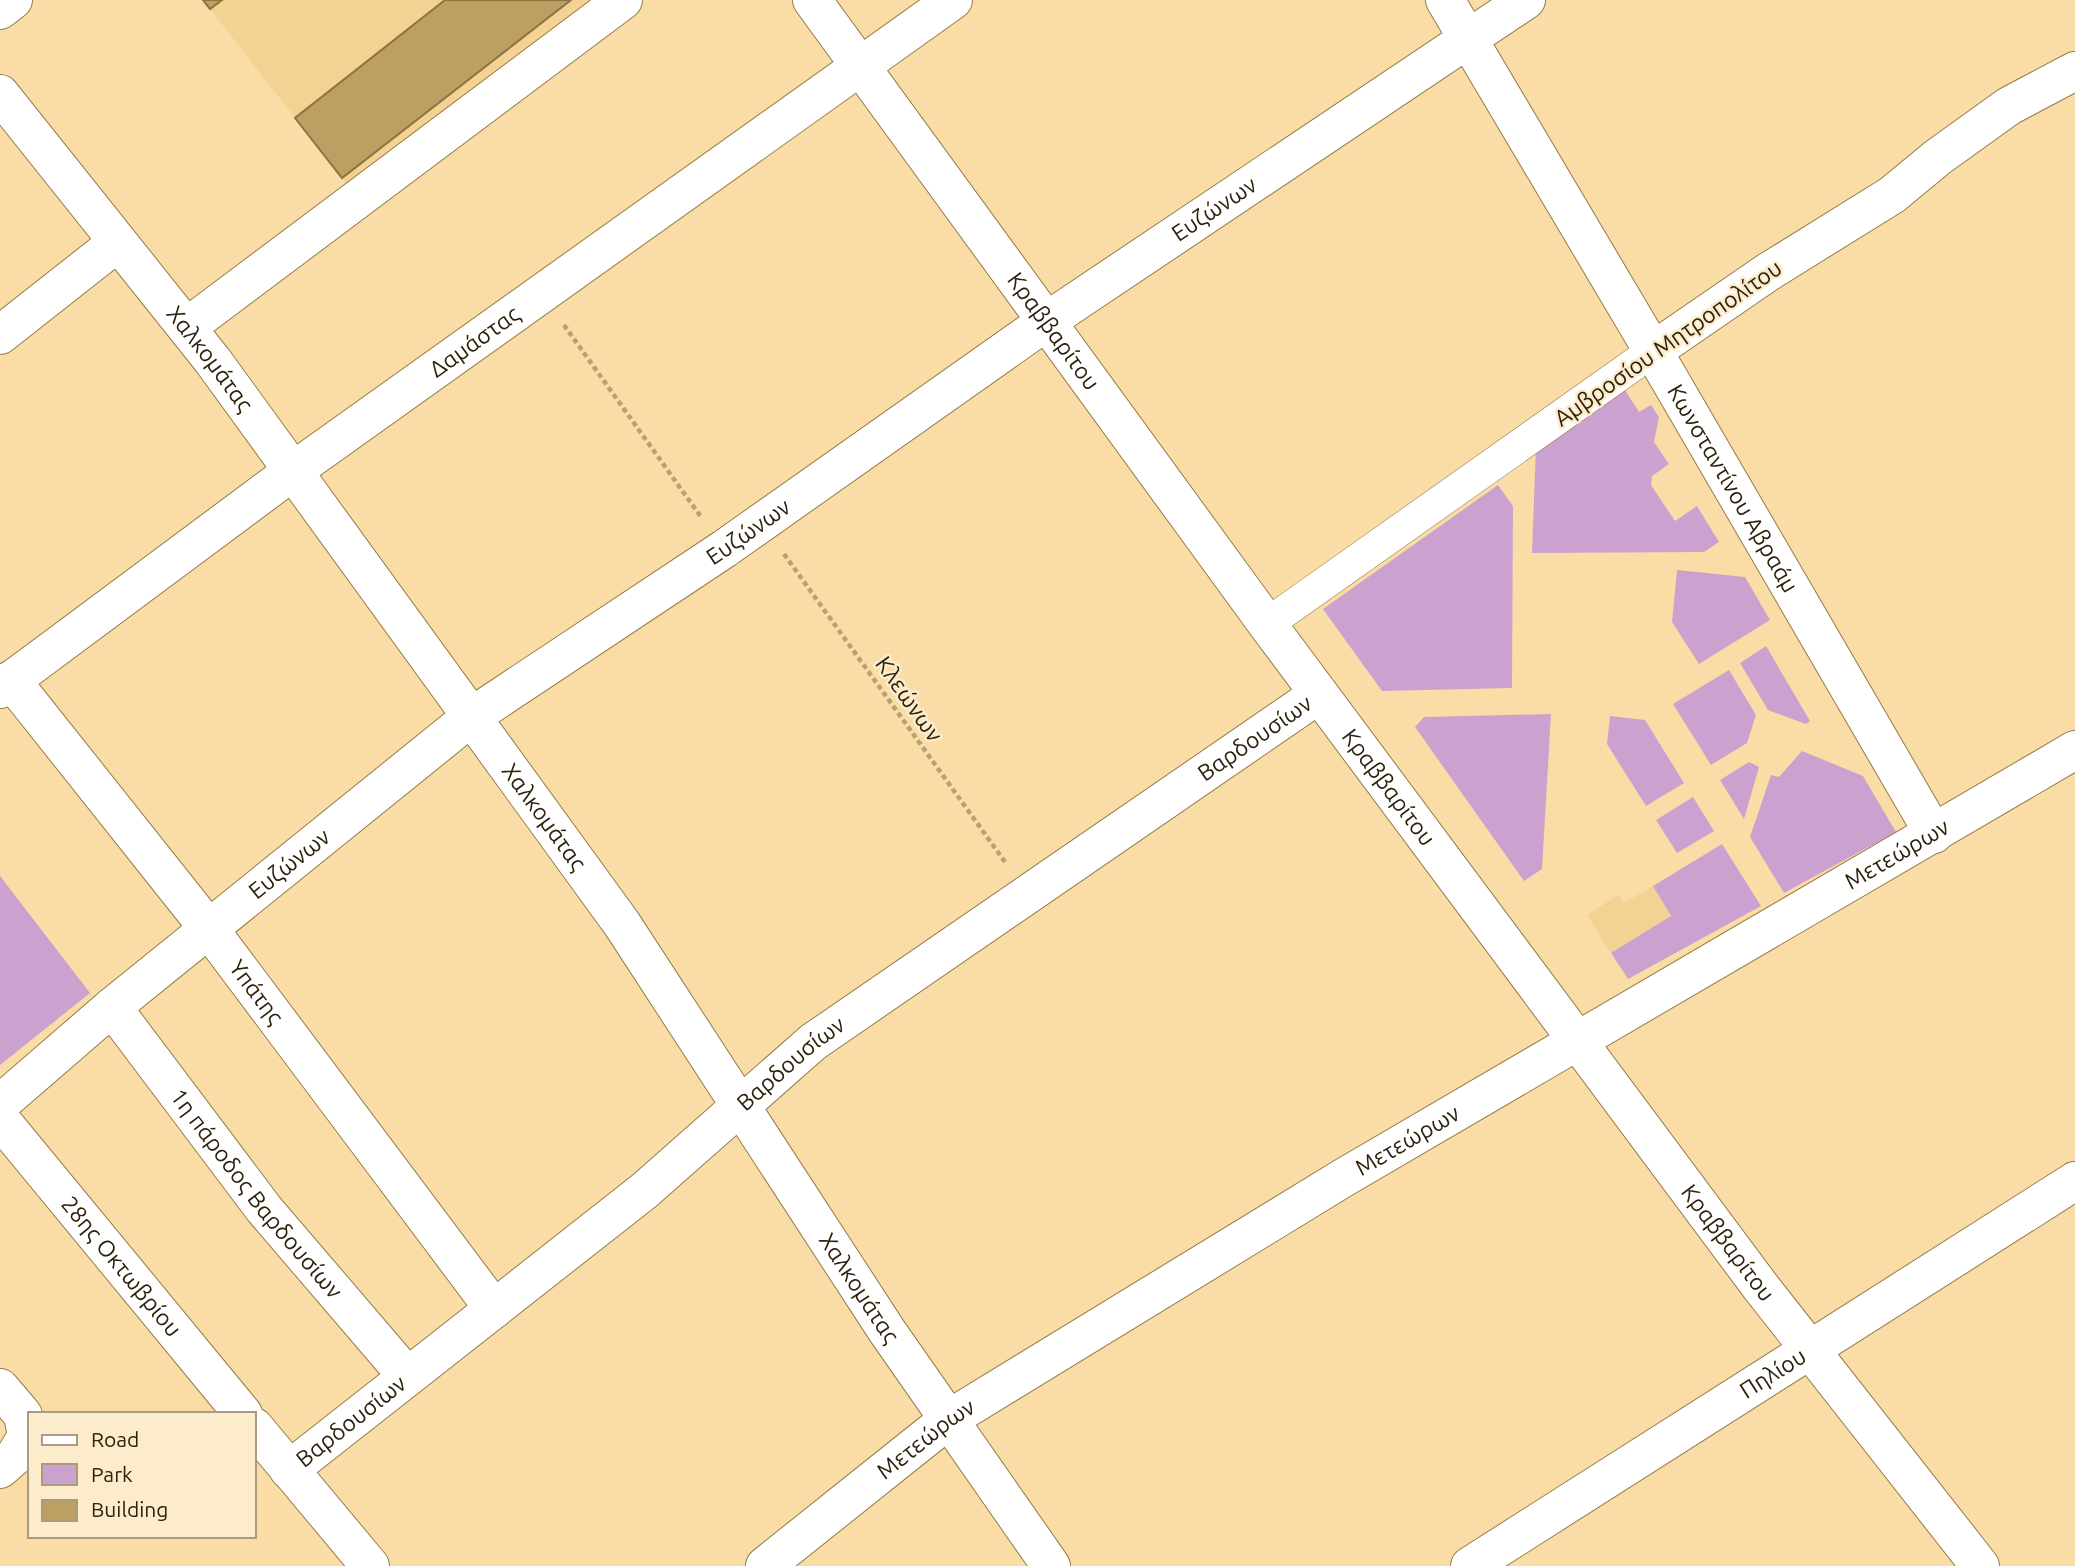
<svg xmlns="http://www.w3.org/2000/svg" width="2075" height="1566" viewBox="0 0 2075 1566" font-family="Ubuntu,sans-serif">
	<rect width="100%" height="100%" fill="#fadda6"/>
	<!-- built -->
	<g fill="#f3d294">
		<path d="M203 0H598L350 188Z"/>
		<path d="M1653 886 1671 917 1611 953 1587 915 1618 895 1624 903Z"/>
	</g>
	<!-- green -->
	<g fill="#cba2cf">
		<path d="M1623 387 1639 412 1651 405 1659 417 1654 442 1669 464 1652 476 1651 485 1675 521 1697 506 1719 542 1704 552 1532 553 1536 445Z"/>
		<path d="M1498 485 1513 506 1512 688 1382 691 1323 609Z"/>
		<path d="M1677 570 1745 577 1770 620 1699 664 1672 622Z"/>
		<path d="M1766 646 1810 721 1806 724 1768 710 1740 663Z"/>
		<path d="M1729 670 1756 715 1747 743 1711 765 1673 704Z"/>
		<path d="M1551 714 1542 869 1524 881 1415 727 1424 717Z"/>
		<path d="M1610 716 1645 720 1684 783 1646 806 1607 744Z"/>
		<path d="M1802 751 1863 776 1896 832 1784 893 1750 837 1771 775 1779 777Z"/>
		<path d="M1749 762 1759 767 1744 819 1720 780Z"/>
		<path d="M1693 797 1714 831 1677 853 1656 820Z"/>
		<path d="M1722 844 1761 906 1628 979 1611 953 1671 916 1653 886Z"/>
		<path d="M0 876 90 993 0 1065Z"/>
	</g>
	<!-- building -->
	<g fill="#be9f63" stroke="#8d733f" stroke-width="2">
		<path d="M203 0H222L210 9Z"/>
		<path d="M445 0H571L342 178 295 118Z"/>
	</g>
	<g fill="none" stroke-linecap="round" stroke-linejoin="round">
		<defs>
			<path id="pedestrian" d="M1267 624 1653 351"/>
			<g id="minor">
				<path id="s1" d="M812 0 1267 624 1760 1286 1980 1566"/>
				<path id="s2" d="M1445 0 1653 351 1934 834"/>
				<path d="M187 327 623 0"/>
				<path d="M0 335 118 242"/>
				<path d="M1653 351 1768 272 1892 195 1938 157 2009 106 2075 71"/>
				<path id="s3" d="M11 680 209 929 494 1309"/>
				<path id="s4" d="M0 689 293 471 953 0"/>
				<path id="s5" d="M112 1007 264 1209 407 1376"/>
				<path id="s6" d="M0 1104 112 1007 471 717 724 549 1047 321 1526 0"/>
				<path id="s7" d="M0 1119 243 1414"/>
				<path d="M0 1388 23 1415 27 1436 15 1456 0 1469"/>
				<path d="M254 1427 370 1566"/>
				<path id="s8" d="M289 1470 644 1191 813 1042 1319 694"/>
				<path id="s9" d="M765 1566 949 1419 1343 1178 2075 750"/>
				<path id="s10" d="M1470 1566 2075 1181"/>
			</g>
			<g id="tertiary">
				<path d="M0 10 13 0"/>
				<path id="s11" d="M0 94 213 361 622 924 887 1331 1051 1566"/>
			</g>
		</defs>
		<!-- pedestrian casing -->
		<use href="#pedestrian" stroke="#957b47" stroke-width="33"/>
		<!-- minor casing -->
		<use href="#minor" stroke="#957b47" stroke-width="40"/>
		<!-- tertiary casing -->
		<use href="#tertiary" stroke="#957b47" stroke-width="40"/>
		<!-- path -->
		<g stroke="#b8a174" stroke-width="4.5" stroke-dasharray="5 3.5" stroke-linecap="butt">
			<path d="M564 325 701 517"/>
			<path d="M784 554 1005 862"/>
		</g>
		<!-- pedestrian -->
		<use href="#pedestrian" stroke="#fff" stroke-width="32"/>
		<!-- minor -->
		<use href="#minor" stroke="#fff" stroke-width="38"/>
		<!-- tertiary -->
		<use href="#tertiary" stroke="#fff" stroke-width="38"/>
	</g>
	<g text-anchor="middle" stroke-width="5" stroke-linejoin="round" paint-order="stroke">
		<!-- street labels -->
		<g font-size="23" fill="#2d220c" stroke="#fdeccc">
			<text dy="8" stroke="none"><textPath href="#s6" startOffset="1510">Ευζώνων</textPath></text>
			<text dy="8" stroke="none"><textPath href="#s1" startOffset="410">Κραββαρίτου</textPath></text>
			<text dy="8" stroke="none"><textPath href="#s4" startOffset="588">Δαμάστας</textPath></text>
			<text transform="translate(1668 343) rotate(-35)" y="8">Αμβροσίου Μητροπολίτου</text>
			<text dy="8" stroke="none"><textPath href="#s11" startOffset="338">Χαλκομάτας</textPath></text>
			<text dy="8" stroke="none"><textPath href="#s2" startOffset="567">Κωνσταντίνου Αβραάμ</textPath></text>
			<text dy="8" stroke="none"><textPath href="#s6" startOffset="943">Ευζώνων</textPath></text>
			<text transform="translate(909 699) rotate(55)" y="8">Κλεώνων</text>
			<text dy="8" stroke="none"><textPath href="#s8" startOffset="1213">Βαρδουσίων</textPath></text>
			<text dy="8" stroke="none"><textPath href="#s1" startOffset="976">Κραββαρίτου</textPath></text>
			<text dy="8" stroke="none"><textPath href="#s11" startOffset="905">Χαλκομάτας</textPath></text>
			<text dy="8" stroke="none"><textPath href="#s9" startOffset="1339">Μετεώρων</textPath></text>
			<text dy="8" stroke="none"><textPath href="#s6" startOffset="376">Ευζώνων</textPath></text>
			<text dy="8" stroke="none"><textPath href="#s3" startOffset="397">Υπάτης</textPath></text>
			<text dy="8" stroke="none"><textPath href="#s8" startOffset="646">Βαρδουσίων</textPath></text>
			<text dy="8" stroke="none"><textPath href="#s9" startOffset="772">Μετεώρων</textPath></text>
			<text dy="8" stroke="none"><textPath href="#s5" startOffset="236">1η πάροδος Βαρδουσίων</textPath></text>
			<text dy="8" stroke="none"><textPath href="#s1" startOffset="1544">Κραββαρίτου</textPath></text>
			<text dy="8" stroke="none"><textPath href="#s7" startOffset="191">28ης Οκτωβρίου</textPath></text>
			<text dy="8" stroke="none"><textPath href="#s11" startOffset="1472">Χαλκομάτας</textPath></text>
			<text dy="8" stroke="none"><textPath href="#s10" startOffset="359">Πηλίου</textPath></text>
			<text dy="8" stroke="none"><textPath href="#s8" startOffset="79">Βαρδουσίων</textPath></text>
			<text dy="8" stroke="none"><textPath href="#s9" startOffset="205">Μετεώρων</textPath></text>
		</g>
	</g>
	<!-- legend -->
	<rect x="28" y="1412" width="228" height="126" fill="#fdeccc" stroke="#aa9b7f" stroke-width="2"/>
	<rect x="42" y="1435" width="35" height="10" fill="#ffffff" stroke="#aa9b7f" stroke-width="2"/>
	<text x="91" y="1447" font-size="21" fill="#2d220c">Road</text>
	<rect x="42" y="1464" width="35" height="21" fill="#cba2cf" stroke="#aa9b7f" stroke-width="2"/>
	<text x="91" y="1482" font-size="21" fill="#2d220c">Park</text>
	<rect x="42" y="1500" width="35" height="21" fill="#be9f63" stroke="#aa9b7f" stroke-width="2"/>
	<text x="91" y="1517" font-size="21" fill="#2d220c">Building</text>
</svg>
